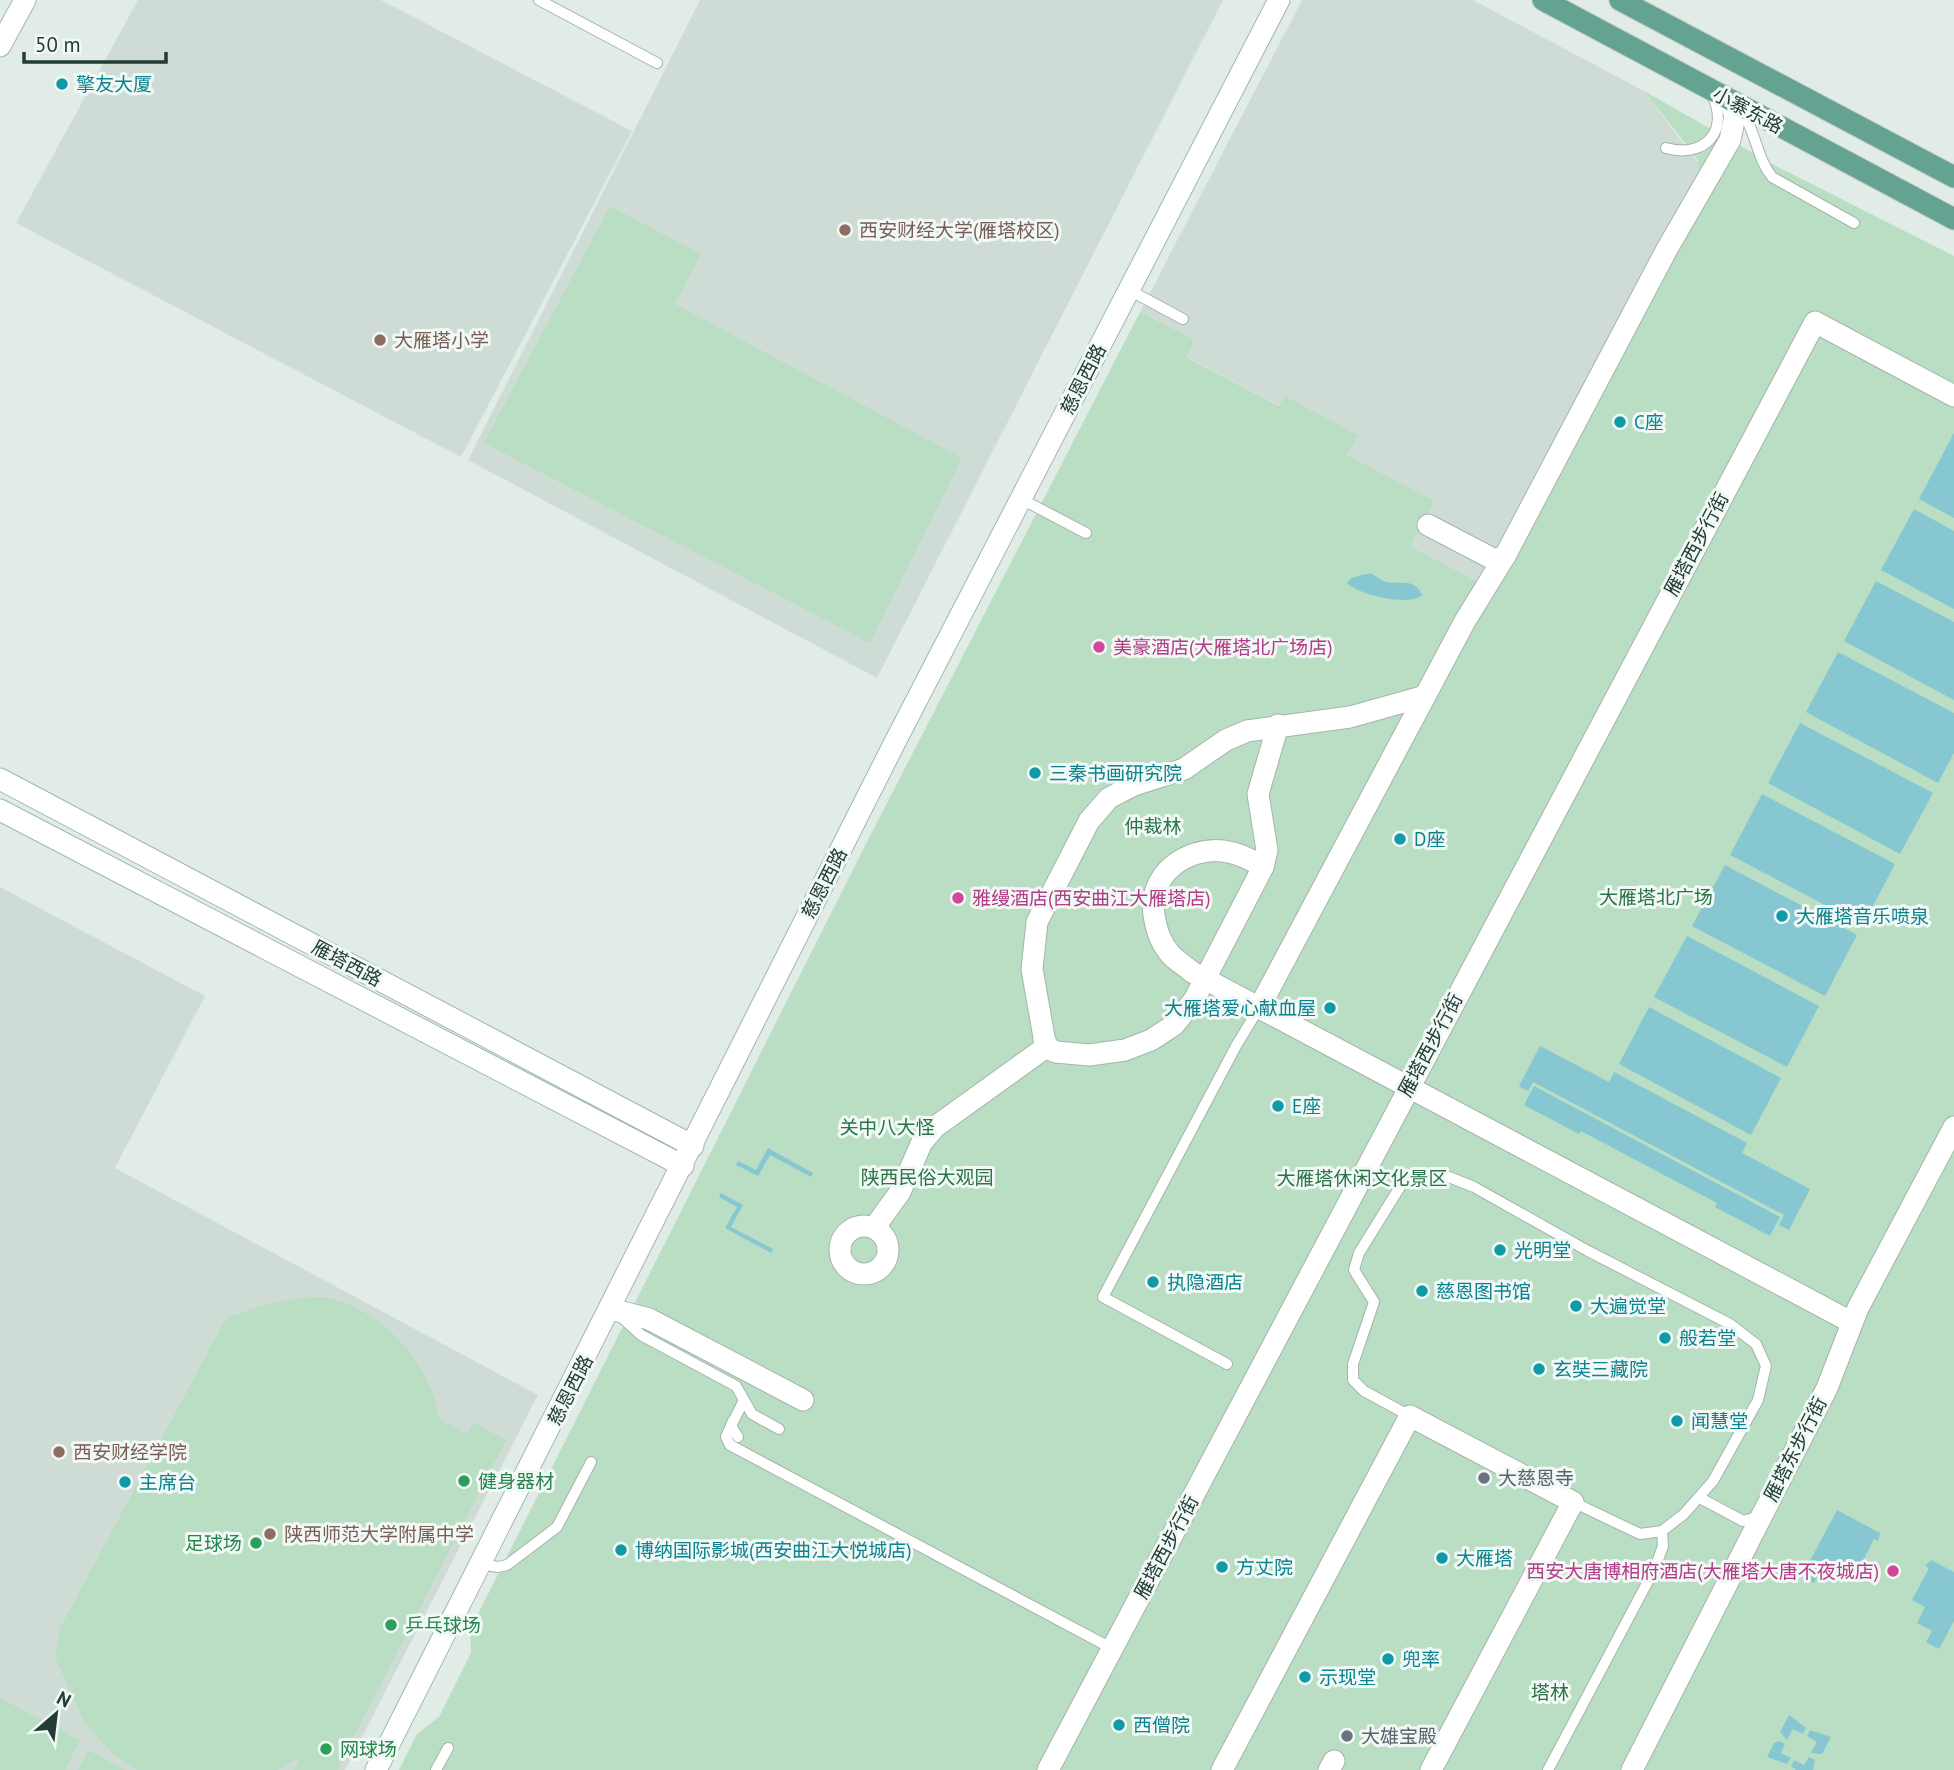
<svg xmlns="http://www.w3.org/2000/svg" width="1954" height="1770" viewBox="0 0 1954 1770" font-family="'PT Sans','Noto Sans SC',sans-serif">
	<rect width="100%" height="100%" fill="#e1ece7"/>
	<!-- built -->
	<g fill="#cfdcd6">
		<path d="M138 0H381L632 131 461 457 16 223Z"/>
		<path d="M700 0H1223L877 678 468 460Z"/>
		<path d="M1302 0H1473L1644 91 1699 164 1698 178 1499 593 1410 546 1347 455 1357 435 1285 396 1280 406 1185 356 1194 339 1140 312Z"/>
		<path d="M0 887 205 996 115 1168 538 1395 345 1770H0Z"/>
	</g>
	<!-- green -->
	<g fill="#b9dec3">
		<path d="M1644 91 1776 166 1954 256V1770H399L417 1734 439 1717 471 1653 470 1630 870 836 1140 312 1194 339 1186 357 1279 406 1285 396 1358 435 1347 455 1434 501 1410 546 1486 586 1699 175 1698 161 1693 153Z"/>
		<path d="M610 206 701 254 675 304 962 458 870 643 484 443Z"/>
		<path d="M300 1298C310 1298 323 1296 333 1299 387 1314 431 1365 439 1419L467 1434 473 1422 506 1440 337 1770H294L300 1757 277 1770H137L114 1755 85 1724 55 1657 60 1628 226 1318 266 1304Z"/>
		<path d="M0 1698 80 1740 65 1770H0Z"/>
		<path d="M88 1750 125 1770H78Z"/>
	</g>
	<!-- water -->
	<g fill="#87c7d2">
		<path d="M1954 433V518L1919 499Z"/>
		<path d="M1914 509 1954 531V609L1881 570Z"/>
		<path d="M1370 573C1375 575 1380 580 1386 582 1399 585 1415 577 1422 595 1409 607 1359 595 1347 583L1351 578Z"/>
		<path d="M1876 581 1954 622V700L1844 641Z"/>
		<path d="M1838 652 1954 713V753L1938 783 1806 712Z"/>
		<path d="M1800 723 1933 793 1900 854 1768 783Z"/>
		<path d="M1762 794 1895 864 1863 925 1730 855Z"/>
		<path d="M1725 865 1857 935 1825 996 1692 926Z"/>
		<path d="M1687 936 1819 1006 1787 1067 1654 997Z"/>
		<path d="M1649 1007 1781 1078 1751 1135 1619 1064Z"/>
		<path d="M1540 1046 1609 1082 1614 1072 1747 1143 1742 1153 1810 1189 1789 1230 1779 1225 1784 1215 1533 1082 1528 1091 1519 1086Z"/>
		<path d="M1534 1086 1780 1217 1770 1236 1715 1207 1717 1203 1581 1131 1579 1134 1524 1105Z"/>
		<path d="M768 1148 813 1173 811 1177 770 1155 758 1176 736 1165 738 1161 756 1170Z"/>
		<path d="M721 1193 743 1205 731 1227 773 1249 771 1253 725 1228 737 1207 719 1197Z"/>
		<path d="M1837 1510 1880 1533 1878 1541 1874 1539 1858 1571 1844 1564 1836 1579 1821 1571 1814 1583 1802 1576Z"/>
		<path d="M1931 1560 1954 1572V1621L1939 1649 1926 1642 1932 1631 1917 1623 1925 1607 1912 1600 1929 1568 1925 1566Z"/>
		<path d="M1789 1715 1806 1728 1803 1734 1793 1729 1787 1740 1780 1732Z"/>
		<path d="M1810 1730 1831 1737 1822 1754 1811 1753 1817 1742 1807 1736Z"/>
		<path d="M1779 1741 1785 1744 1781 1753 1791 1758 1787 1764 1767 1757 1774 1743Z"/>
		<path d="M1809 1757 1815 1760 1813 1770H1796L1791 1766 1794 1760 1804 1765Z"/>
	</g>
	<g fill="none" stroke-linecap="round" stroke-linejoin="round">
		<defs>
			<g id="lane">
				<path d="M539 0 657 63"/>
				<path d="M1741 110C1756 130 1756 157 1772 177L1854 223"/>
				<path d="M1666 148C1705 159 1731 130 1711 93"/>
				<path d="M1129 290 1183 319"/>
				<path d="M1021 499 1086 533"/>
				<path d="M620 1316 641 1335 736 1386 752 1414 779 1429"/>
				<path d="M1227 1364 1103 1297 1236 1046 1259 1008"/>
				<path d="M1410 1416 1364 1391 1353 1380V1364L1374 1302 1354 1270 1359 1253 1403 1182 1425 1175 1449 1177 1474 1187 1588 1251 1730 1324 1756 1344 1766 1366 1758 1400 1713 1481 1684 1514 1662 1531 1640 1534 1573 1502"/>
				<path d="M733 1421 726 1437 730 1445 1113 1649"/>
				<path d="M738 1437 731 1426 744 1400"/>
				<path d="M1700 1498 1743 1521 1760 1516"/>
				<path d="M481 1564 498 1567 507 1565 557 1527 591 1462"/>
				<path d="M436 1770 448 1748"/>
				<path d="M1548 1770 1655 1568 1663 1546 1662 1531"/>
			</g>
			<g id="street">
				<path d="M1428 525 1495 560 1505 556 1667 249 1730 140 1735 116 1731 104 1722 95"/>
				<path d="M1263 867C1251 859 1238 853 1223 851 1185 847 1148 875 1154 915 1156 929 1161 944 1171 955 1177 961 1185 966 1192 972L1851 1322"/>
				<path d="M1259 1008 1465 621 1505 556"/>
				<path d="M1044 1039 1049 1049 1056 1052 1089 1055 1125 1050 1151 1040 1174 1025 1194 1000 1263 867 1267 850 1258 794 1278 725"/>
				<circle cx="864" cy="1250" r="24"/>
				<path d="M874 1228 900 1192 922 1142 935 1127 1042 1050 1045 1043 1032 969 1037 922 1089 821 1109 798 1134 785 1184 769 1226 740 1247 731 1350 717 1425 696"/>
				<path d="M611 1309 649 1319 803 1400"/>
				<path d="M1048 1770 1815 322 1954 396"/>
				<path d="M1222 1770 1410 1416 1573 1502 1431 1770"/>
				<path d="M1329 1770 1334 1761"/>
				<path d="M1632 1770 1827 1388 1858 1308 1954 1127"/>
			</g>
			<g id="secondary">
				<path d="M0 46 25 0"/>
				<path d="M0 779 693 1146"/>
				<path d="M0 810 683 1166"/>
				<path d="M376 1770 895 742 1279 0"/>
			</g>
			<g id="primary">
				<path d="M1543 0 1954 219"/>
				<path d="M1620 0 1954 177"/>
			</g>
		</defs>
		<!-- lane casing -->
		<use href="#lane" stroke="#a4b4ae" stroke-width="12"/>
		<!-- street casing -->
		<use href="#street" stroke="#a4b4ae" stroke-width="23"/>
		<!-- secondary casing -->
		<use href="#secondary" stroke="#9fb8af" stroke-width="23"/>
		<!-- primary casing -->
		<use href="#primary" stroke="#c1c9c6" stroke-width="23"/>
		<!-- lane -->
		<use href="#lane" stroke="#fff" stroke-width="10"/>
		<!-- street -->
		<use href="#street" stroke="#fff" stroke-width="21"/>
		<!-- secondary -->
		<use href="#secondary" stroke="#fff" stroke-width="21"/>
		<!-- primary -->
		<use href="#primary" stroke="#64a292" stroke-width="21"/>
	</g>
	<!-- markers -->
	<g fill="#0f9aa8" stroke="#f1f8f5" stroke-width="2.5">
		<circle cx="62" cy="84" r="7"/>
		<circle cx="1620" cy="422" r="7"/>
		<circle cx="1035" cy="773" r="7"/>
		<circle cx="1400" cy="839" r="7"/>
		<circle cx="1782" cy="916" r="7"/>
		<circle cx="1330" cy="1008" r="7"/>
		<circle cx="1278" cy="1106" r="7"/>
		<circle cx="1500" cy="1250" r="7"/>
		<circle cx="1153" cy="1282" r="7"/>
		<circle cx="1422" cy="1291" r="7"/>
		<circle cx="1576" cy="1306" r="7"/>
		<circle cx="1665" cy="1338" r="7"/>
		<circle cx="1539" cy="1369" r="7"/>
		<circle cx="1677" cy="1421" r="7"/>
		<circle cx="125" cy="1482" r="7"/>
		<circle cx="621" cy="1550" r="7"/>
		<circle cx="1442" cy="1558" r="7"/>
		<circle cx="1222" cy="1567" r="7"/>
		<circle cx="1388" cy="1659" r="7"/>
		<circle cx="1305" cy="1677" r="7"/>
		<circle cx="1119" cy="1725" r="7"/>
	</g>
	<g fill="#8d6e63" stroke="#f1f8f5" stroke-width="2.5">
		<circle cx="845" cy="230" r="7"/>
		<circle cx="380" cy="340" r="7"/>
		<circle cx="59" cy="1452" r="7"/>
		<circle cx="270" cy="1534" r="7"/>
	</g>
	<g fill="#d1479c" stroke="#f1f8f5" stroke-width="2.5">
		<circle cx="1099" cy="647" r="7"/>
		<circle cx="958" cy="898" r="7"/>
		<circle cx="1893" cy="1571" r="7"/>
	</g>
	<g fill="#6b7280" stroke="#f1f8f5" stroke-width="2.5">
		<circle cx="1484" cy="1478" r="7"/>
		<circle cx="1347" cy="1736" r="7"/>
	</g>
	<g fill="#2e9e5b" stroke="#f1f8f5" stroke-width="2.5">
		<circle cx="464" cy="1481" r="7"/>
		<circle cx="256" cy="1543" r="7"/>
		<circle cx="391" cy="1625" r="7"/>
		<circle cx="326" cy="1749" r="7"/>
	</g>
	<g text-anchor="middle" stroke-width="6" stroke-linejoin="round" paint-order="stroke">
		<!-- culture labels -->
		<g font-size="19" fill="#0d838f" stroke="#f1f8f5" text-anchor="start">
			<text x="76" y="91">擎友大厦</text>
			<text x="1634" y="429">C座</text>
			<text x="1049" y="780">三秦书画研究院</text>
			<text x="1414" y="846">D座</text>
			<text x="1796" y="923">大雁塔音乐喷泉</text>
			<text x="1316" y="1015" text-anchor="end">大雁塔爱心献血屋</text>
			<text x="1292" y="1113">E座</text>
			<text x="1514" y="1257">光明堂</text>
			<text x="1167" y="1289">执隐酒店</text>
			<text x="1436" y="1298">慈恩图书馆</text>
			<text x="1590" y="1313">大遍觉堂</text>
			<text x="1679" y="1345">般若堂</text>
			<text x="1553" y="1376">玄奘三藏院</text>
			<text x="1691" y="1428">闻慧堂</text>
			<text x="139" y="1489">主席台</text>
			<text x="635" y="1557">博纳国际影城(西安曲江大悦城店)</text>
			<text x="1456" y="1565">大雁塔</text>
			<text x="1236" y="1574">方丈院</text>
			<text x="1402" y="1666">兜率</text>
			<text x="1319" y="1684">示现堂</text>
			<text x="1133" y="1732">西僧院</text>
		</g>
		<!-- street labels -->
		<g font-size="19" fill="#213d35" stroke="#f1f8f5">
			<text transform="translate(1748 110) rotate(28)" y="7">小寨东路</text>
			<text transform="translate(1083 379) rotate(-63)" y="7">慈恩西路</text>
			<text transform="translate(1696 544) rotate(-62)" y="7">雁塔西步行街</text>
			<text transform="translate(824 883) rotate(-63)" y="7">慈恩西路</text>
			<text transform="translate(347 963) rotate(28)" y="7">雁塔西路</text>
			<text transform="translate(1430 1045) rotate(-62)" y="7">雁塔西步行街</text>
			<text transform="translate(570 1390) rotate(-63)" y="7">慈恩西路</text>
			<text transform="translate(1795 1449) rotate(-63)" y="7">雁塔东步行街</text>
			<text transform="translate(1166 1547) rotate(-62)" y="7">雁塔西步行街</text>
		</g>
		<!-- education labels -->
		<g font-size="19" fill="#785e54" stroke="#f1f8f5" text-anchor="start">
			<text x="859" y="237">西安财经大学(雁塔校区)</text>
			<text x="394" y="347">大雁塔小学</text>
			<text x="73" y="1459">西安财经学院</text>
			<text x="284" y="1541">陕西师范大学附属中学</text>
		</g>
		<!-- hotel labels -->
		<g font-size="19" fill="#b23c85" stroke="#f1f8f5" text-anchor="start">
			<text x="1113" y="654">美豪酒店(大雁塔北广场店)</text>
			<text x="972" y="905">雅缦酒店(西安曲江大雁塔店)</text>
			<text x="1879" y="1578" text-anchor="end">西安大唐博相府酒店(大雁塔大唐不夜城店)</text>
		</g>
		<!-- park labels -->
		<g font-size="19" fill="#2a7447" stroke="#f1f8f5">
			<text x="1153" y="833">仲裁林</text>
			<text x="1656" y="904">大雁塔北广场</text>
			<text x="887" y="1134">关中八大怪</text>
			<text x="927" y="1184">陕西民俗大观园</text>
			<text x="1362" y="1185">大雁塔休闲文化景区</text>
			<text x="1550" y="1699">塔林</text>
		</g>
		<!-- worship labels -->
		<g font-size="19" fill="#5b616d" stroke="#f1f8f5" text-anchor="start">
			<text x="1498" y="1485">大慈恩寺</text>
			<text x="1361" y="1743">大雄宝殿</text>
		</g>
		<!-- leisure labels -->
		<g font-size="19" fill="#27864d" stroke="#f1f8f5" text-anchor="start">
			<text x="478" y="1488">健身器材</text>
			<text x="242" y="1550" text-anchor="end">足球场</text>
			<text x="405" y="1632">乒乓球场</text>
			<text x="340" y="1756">网球场</text>
		</g>
	</g>
	<!-- north arrow -->
	<g transform="translate(56 1714) rotate(28)" stroke="#f1f8f5" stroke-width="5" paint-order="stroke">
	<path d="M0-5L12 26L0 18L-12 26Z" fill="#213d35"/>
	<text y="-10" font-size="19" font-weight="bold" text-anchor="middle" fill="#213d35">N</text>
	</g>
	<!-- scale -->
	<path d="M24 52v10h142v-10" fill="none" stroke="#213d35" stroke-width="3.5"/>
	<text x="35" y="52" font-size="21" fill="#213d35" stroke="#f1f8f5" stroke-width="5" paint-order="stroke">50 m</text>
</svg>
